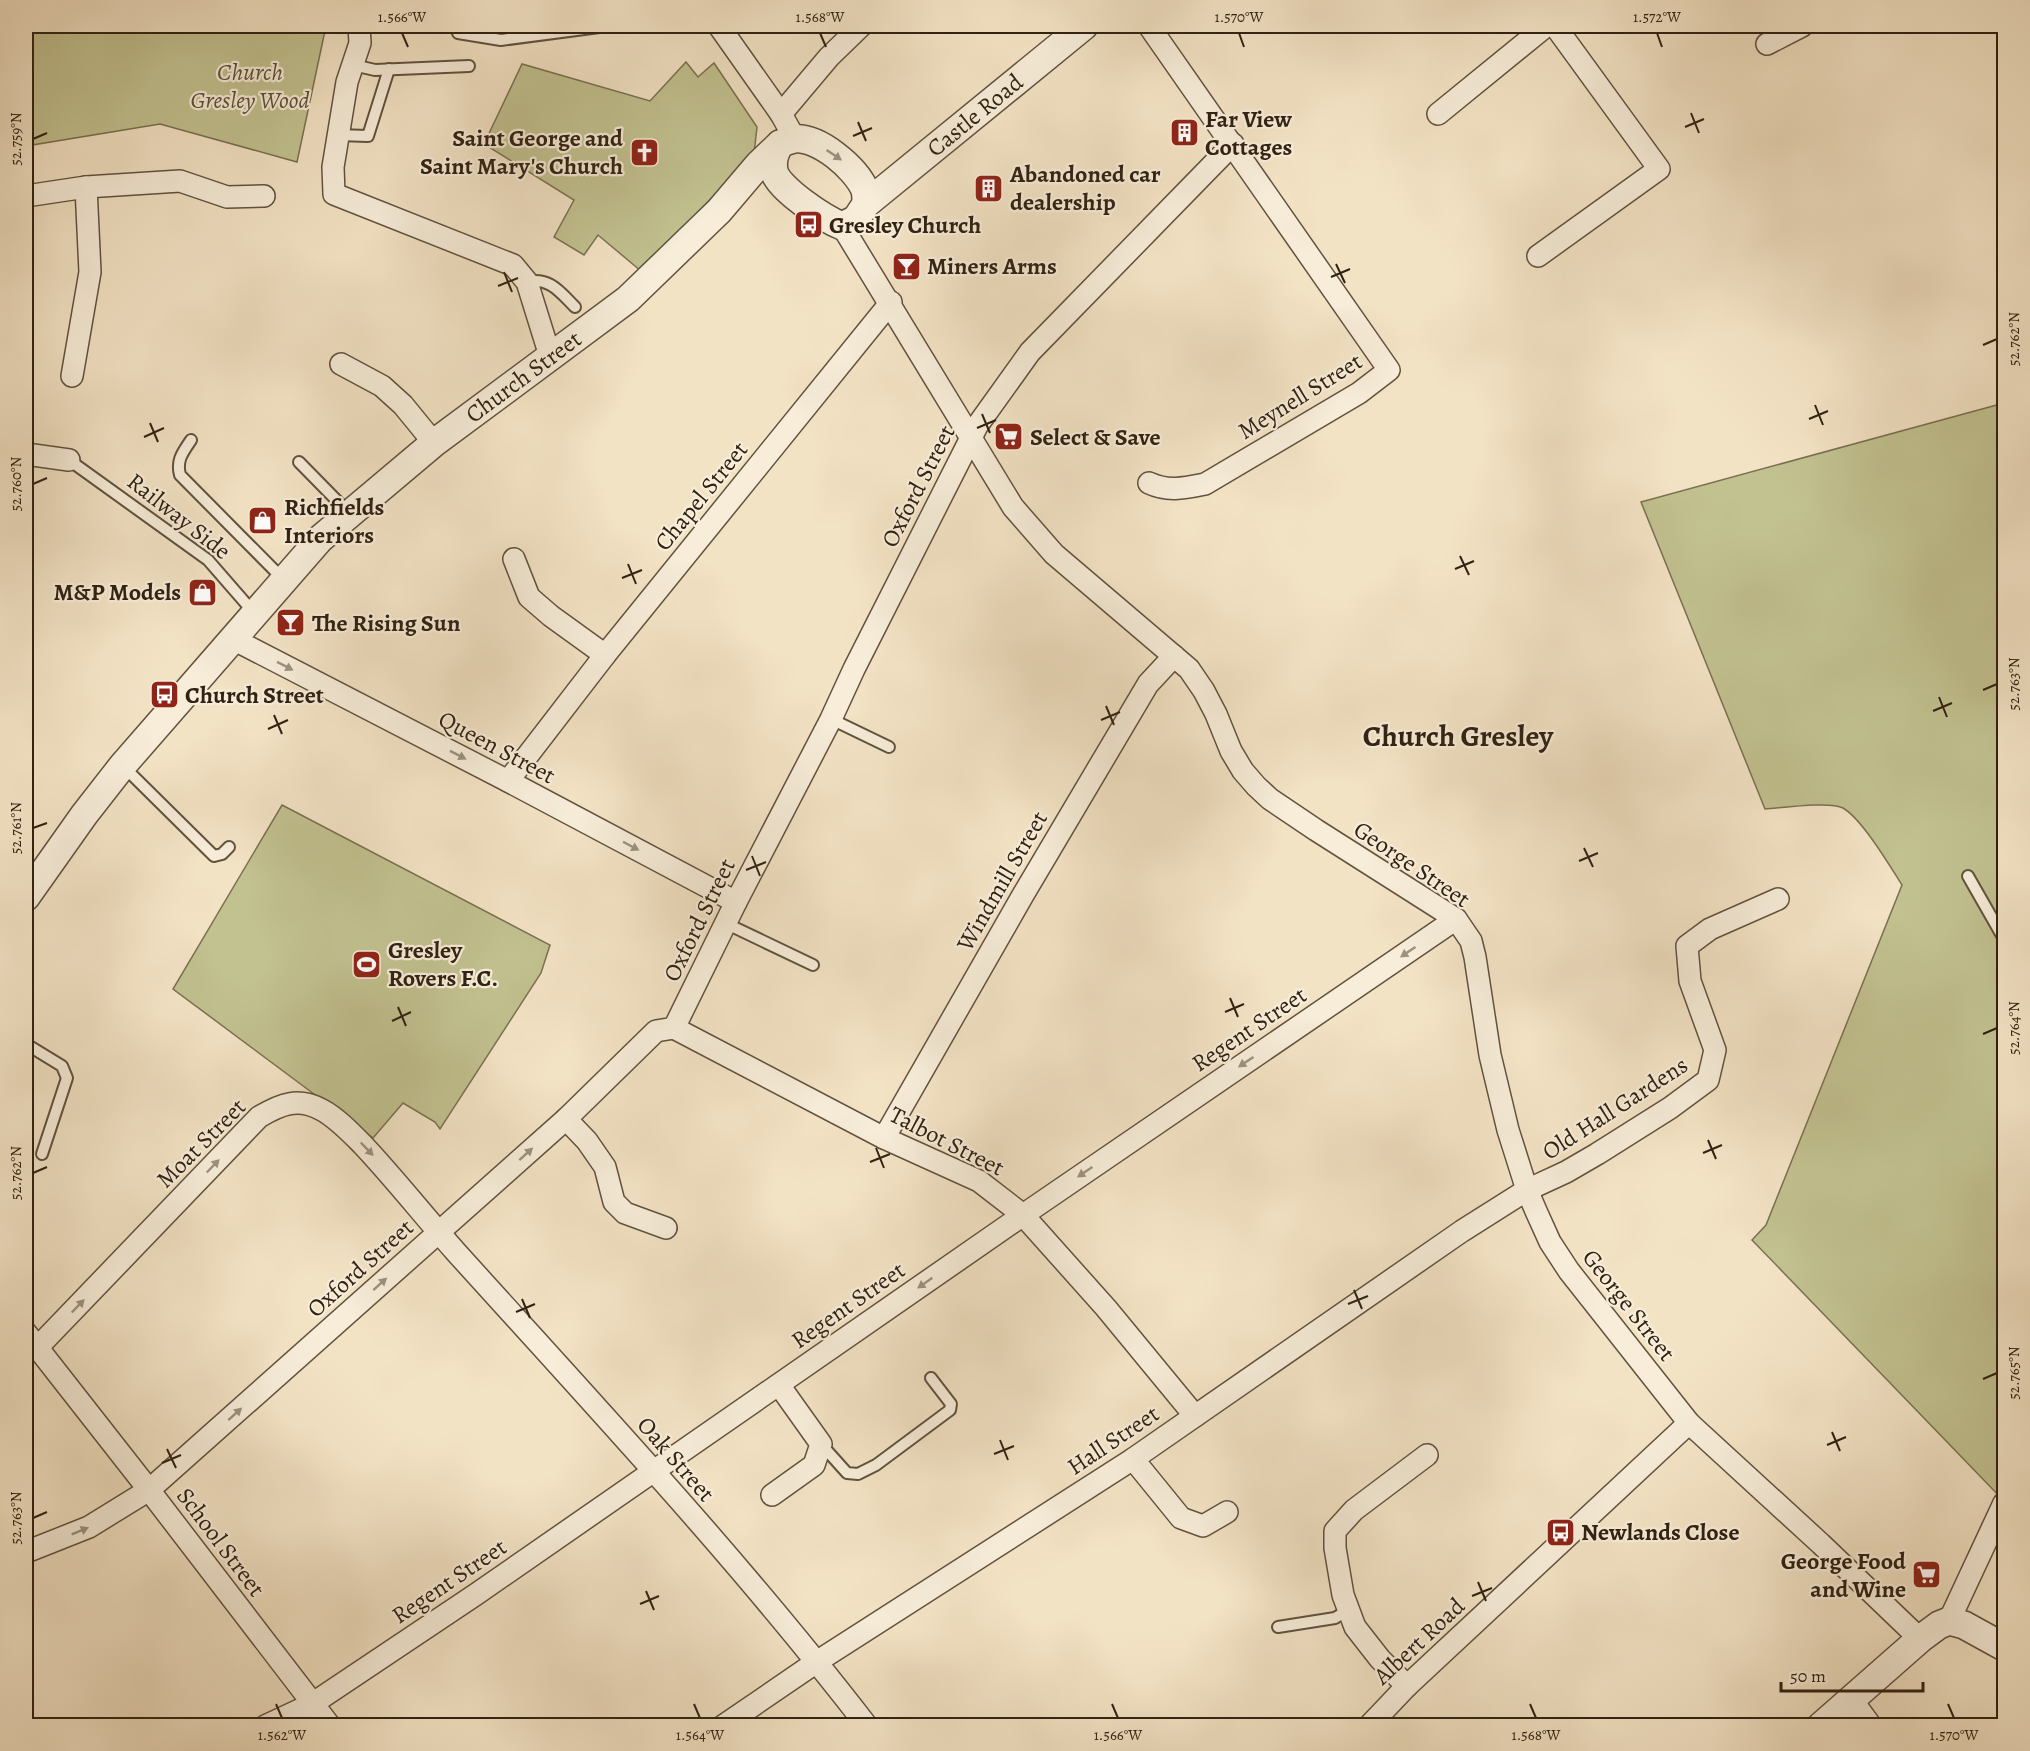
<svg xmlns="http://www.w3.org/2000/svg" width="2030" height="1751" viewBox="0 0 2030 1751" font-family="Alegreya,serif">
	<rect width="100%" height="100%" fill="#f3e3c5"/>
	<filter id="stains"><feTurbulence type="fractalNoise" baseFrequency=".00333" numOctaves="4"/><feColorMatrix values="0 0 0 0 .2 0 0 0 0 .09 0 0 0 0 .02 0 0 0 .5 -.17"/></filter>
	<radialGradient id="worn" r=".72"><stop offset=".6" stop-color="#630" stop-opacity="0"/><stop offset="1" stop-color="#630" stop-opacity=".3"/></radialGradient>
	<!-- green -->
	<g fill="#c2c190" stroke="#797151" stroke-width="1.5">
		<path d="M26 26H326L297 162 160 124 26 146Z"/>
		<path d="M686 62 698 77 714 63 757 127 754 154 641 271 598 235 584 255 554 237 574 200 484 144 522 64 650 101Z"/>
		<path d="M2004 403V1501L1752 1240 1766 1225 1902 885C1890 866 1862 819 1843 808 1830 801 1781 808 1765 809L1641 502Z"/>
		<path d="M282 805 550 945 541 973 440 1129 435 1122 403 1103 373 1138 173 989Z"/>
	</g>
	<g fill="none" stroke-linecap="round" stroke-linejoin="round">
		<defs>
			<g id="service">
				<path d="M458 33 501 40 607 26"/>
				<path d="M353 65 375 70 469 66"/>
				<path d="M338 135 368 136 389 69"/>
				<path d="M527 282C550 277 560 292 575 307"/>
				<path d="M191 440C183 452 176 460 180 475L284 580"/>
				<path d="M69 460 208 560 255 614"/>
				<path d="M299 462 349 513"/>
				<path d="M831 719 889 747"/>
				<path d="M123 766 214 856 222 854 229 847"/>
				<path d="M1968 876 2004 939"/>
				<path d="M725 923 813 965"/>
				<path d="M26 1044 62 1066 67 1078 42 1154"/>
				<path d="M821 1444 847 1473 858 1474 876 1465 950 1410 951 1404 931 1378"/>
				<path d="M1278 1627 1335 1618 1348 1610"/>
			</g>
			<g id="minor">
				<path d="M359 26 360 43 347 82 333 167 334 194 513 265 527 282 550 356"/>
				<path d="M719 26 781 114 795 139"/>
				<path d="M1767 44 1802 26"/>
				<path d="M781 114 829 57 861 26"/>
				<path d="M1438 114 1546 26"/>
				<path d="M26 196 86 187 180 181 227 197 264 196"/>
				<path d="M842 226 1013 507 1054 554 1189 669 1204 691 1216 714 1231 751 1243 771 1256 786 1270 799 1316 830 1456 919 1471 941 1475 957 1490 1055 1508 1130 1527 1190 1536 1211 1550 1242 1569 1271 1689 1423 1821 1544 1920 1639"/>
				<path d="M1538 256 1659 169 1555 26"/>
				<path d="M341 364 382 386 403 405 434 443"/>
				<path d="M72 376 90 272 86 187"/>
				<path d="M26 454 69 460"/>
				<path d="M1149 483C1168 492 1185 488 1205 484L1359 393 1389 370 1149 26"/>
				<path d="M514 559 529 597 551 616 605 655"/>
				<path d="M233 639 508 781 736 902"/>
				<path d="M508 781 605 655 891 302"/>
				<path d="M674 1028 884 1138 979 1181 1023 1215 1106 1308 1195 1416"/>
				<path d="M566 1119 587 1141 605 1167 614 1202 625 1213 666 1228"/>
				<path d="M884 1138 1023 895 1148 684 1174 656"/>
				<path d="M26 1333 149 1490 330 1726"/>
				<path d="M37 1348 259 1117C281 1104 298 1097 322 1110 337 1118 351 1133 363 1145 395 1179 424 1216 455 1251 595 1406 739 1560 867 1726"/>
				<path d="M1133 1459 1181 1518 1203 1526 1227 1512"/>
				<path d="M772 1495 814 1465 821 1444 779 1385"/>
				<path d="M26 1552 89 1527 149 1490 566 1119 656 1031 674 1028 736 902 831 719 854 669 977 426 1030 352 1233 144"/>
				<path d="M1949 1621 2004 1503"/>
				<path d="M1407 1686 1380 1659 1355 1627 1343 1595 1335 1548V1531L1354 1510 1427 1455"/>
				<path d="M1852 1700 1871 1726"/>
				<path d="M265 1726 312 1704 475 1595 1023 1215 1456 919"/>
				<path d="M723 1726 818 1661 1133 1459 1462 1231 1527 1190 1566 1172 1597 1154 1670 1108 1708 1080 1715 1050 1690 981 1687 946 1710 929 1778 899"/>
				<path d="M1369 1726 1407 1686 1689 1423"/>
			</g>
			<g id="tertiary">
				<path id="s1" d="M866 204C866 200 866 194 865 190 856 168 818 136 794 139 789 140 784 142 780 144 775 153 772 160 774 171 778 189 825 219 842 226L856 219 866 204 1084 26"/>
				<path id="s2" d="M26 897 84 815 123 765 320 539 434 443 628 299 719 211 759 164 780 144"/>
				<path d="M1821 1726 1920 1639 1939 1625 1949 1621 1964 1625 2004 1647"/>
			</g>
		</defs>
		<!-- service casing -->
		<use href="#service" stroke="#61523f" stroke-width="14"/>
		<!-- minor casing -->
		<use href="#minor" stroke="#61523f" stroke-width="24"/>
		<!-- tertiary casing -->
		<use href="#tertiary" stroke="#61523f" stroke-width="30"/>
		<!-- service -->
		<use href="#service" stroke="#f7edd9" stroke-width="10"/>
		<!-- minor -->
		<use href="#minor" stroke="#f7edd9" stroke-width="21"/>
		<!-- tertiary -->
		<use href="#tertiary" stroke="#f7edd9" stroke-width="27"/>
	</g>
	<!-- one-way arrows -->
	<defs><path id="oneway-solid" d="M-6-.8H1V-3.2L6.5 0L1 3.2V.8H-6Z" transform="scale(1.5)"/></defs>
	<g fill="#9d917f">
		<use href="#oneway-solid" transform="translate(834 155) rotate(34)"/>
		<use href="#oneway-solid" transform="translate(285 666) rotate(27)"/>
		<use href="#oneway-solid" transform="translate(458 755) rotate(27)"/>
		<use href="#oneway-solid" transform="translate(631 846) rotate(28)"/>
		<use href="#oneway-solid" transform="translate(1408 952) rotate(146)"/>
		<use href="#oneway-solid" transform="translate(1246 1062) rotate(146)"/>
		<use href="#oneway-solid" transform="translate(367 1149) rotate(46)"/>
		<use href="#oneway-solid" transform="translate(526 1154) rotate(-42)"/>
		<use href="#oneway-solid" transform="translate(213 1166) rotate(-46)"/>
		<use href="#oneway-solid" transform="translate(1085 1172) rotate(146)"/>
		<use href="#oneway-solid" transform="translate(925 1283) rotate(145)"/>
		<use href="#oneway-solid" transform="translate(380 1284) rotate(-42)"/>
		<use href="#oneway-solid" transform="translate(78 1306) rotate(-46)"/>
		<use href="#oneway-solid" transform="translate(235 1414) rotate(-42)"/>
		<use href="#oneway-solid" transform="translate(80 1531) rotate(-22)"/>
	</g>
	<!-- ticks -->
	<path fill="none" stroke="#302112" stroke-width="2" d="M402 33 408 47M820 33 826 47M1239 33 1244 47M1657 33 1662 47M1691 113 1699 133M858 122 866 141M1685 127 1704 119M853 136 872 128M33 139 47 133M1336 264 1345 283M504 272 512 292M1331 277 1350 269M498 286 518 278M1983 345 1997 339M1815 405 1823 425M982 414 990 433M1809 419 1828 411M150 423 158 442M977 428 996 420M144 437 164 428M33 484 47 478M1460 556 1469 575M628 564 636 584M1455 569 1474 561M622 578 642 570M1983 690 1997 684M1939 697 1947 717M1106 706 1114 725M1933 711 1952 703M274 715 282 734M1101 720 1120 712M268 729 288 720M33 828 47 823M1584 848 1593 867M752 856 760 876M1579 861 1598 853M746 870 766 862M1230 998 1238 1017M398 1007 406 1026M1225 1012 1244 1004M392 1021 411 1012M1983 1034 1997 1028M1708 1140 1716 1159M876 1148 884 1168M1703 1153 1722 1145M870 1162 890 1154M33 1173 47 1167M1354 1290 1362 1309M522 1299 530 1318M1348 1304 1368 1296M516 1312 535 1304M1983 1379 1997 1373M1832 1432 1840 1451M1000 1440 1008 1460M1827 1445 1846 1437M167 1449 176 1468M994 1454 1014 1446M162 1463 181 1455M33 1518 47 1512M1478 1582 1486 1601M646 1591 654 1610M1472 1596 1492 1588M640 1604 659 1596M276 1704 282 1718M694 1704 700 1718M1112 1704 1118 1718M1530 1704 1536 1718M1948 1704 1954 1718"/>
	<!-- icons -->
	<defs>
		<symbol id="building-square" viewBox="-11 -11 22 22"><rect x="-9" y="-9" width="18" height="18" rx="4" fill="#8f2418" stroke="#f7edd9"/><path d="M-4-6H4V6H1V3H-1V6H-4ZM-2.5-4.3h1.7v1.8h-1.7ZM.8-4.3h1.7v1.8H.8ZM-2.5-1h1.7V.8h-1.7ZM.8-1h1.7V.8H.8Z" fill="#fff"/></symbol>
		<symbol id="church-square" viewBox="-11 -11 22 22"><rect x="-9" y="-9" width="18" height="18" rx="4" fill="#8f2418" stroke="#f7edd9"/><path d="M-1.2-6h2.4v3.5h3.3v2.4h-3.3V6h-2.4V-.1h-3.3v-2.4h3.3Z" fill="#fff"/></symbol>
		<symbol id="bus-square" viewBox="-11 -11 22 22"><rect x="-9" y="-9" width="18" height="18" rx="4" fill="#8f2418" stroke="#f7edd9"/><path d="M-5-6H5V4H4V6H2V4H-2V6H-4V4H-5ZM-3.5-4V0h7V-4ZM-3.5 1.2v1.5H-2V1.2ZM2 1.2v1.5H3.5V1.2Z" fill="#fff"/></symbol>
		<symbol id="bar-square" viewBox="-11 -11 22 22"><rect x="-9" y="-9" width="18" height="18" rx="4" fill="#8f2418" stroke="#f7edd9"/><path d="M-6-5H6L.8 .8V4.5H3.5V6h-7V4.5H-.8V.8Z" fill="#fff"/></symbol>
		<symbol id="supermarket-square" viewBox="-11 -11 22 22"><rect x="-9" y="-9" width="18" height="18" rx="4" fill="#8f2418" stroke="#f7edd9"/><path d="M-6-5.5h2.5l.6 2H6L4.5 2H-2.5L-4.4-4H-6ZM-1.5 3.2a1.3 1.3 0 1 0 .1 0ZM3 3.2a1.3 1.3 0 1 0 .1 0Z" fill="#fff"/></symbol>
		<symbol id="shop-square" viewBox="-11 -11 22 22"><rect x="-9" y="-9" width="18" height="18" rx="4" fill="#8f2418" stroke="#f7edd9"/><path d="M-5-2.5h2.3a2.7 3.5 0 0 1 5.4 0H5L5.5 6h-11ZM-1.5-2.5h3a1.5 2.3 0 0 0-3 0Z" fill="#fff"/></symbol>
		<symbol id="stadium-square" viewBox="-11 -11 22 22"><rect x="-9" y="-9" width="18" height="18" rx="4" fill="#8f2418" stroke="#f7edd9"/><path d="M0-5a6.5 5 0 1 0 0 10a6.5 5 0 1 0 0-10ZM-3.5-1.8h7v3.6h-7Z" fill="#fff"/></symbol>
	</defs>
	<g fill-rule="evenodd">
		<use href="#building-square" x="1168" y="116" width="33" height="33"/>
		<use href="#church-square" x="628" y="136" width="33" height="33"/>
		<use href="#building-square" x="972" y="172" width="33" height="33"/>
		<use href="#bus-square" x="792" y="208" width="33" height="33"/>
		<use href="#bar-square" x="890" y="250" width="33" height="33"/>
		<use href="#supermarket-square" x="992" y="420" width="33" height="33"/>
		<use href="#shop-square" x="246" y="504" width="33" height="33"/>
		<use href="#shop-square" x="186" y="576" width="33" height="33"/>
		<use href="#bar-square" x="274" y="606" width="33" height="33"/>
		<use href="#bus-square" x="148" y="678" width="33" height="33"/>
		<use href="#stadium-square" x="350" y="948" width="33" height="33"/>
		<use href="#bus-square" x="1544" y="1516" width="33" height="33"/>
		<use href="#supermarket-square" x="1910" y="1558" width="33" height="33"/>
	</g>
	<g text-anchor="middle" stroke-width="4.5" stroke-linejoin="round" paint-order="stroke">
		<!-- park labels -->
		<g font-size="24" font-style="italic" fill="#5c5138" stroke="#f7edd9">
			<text x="250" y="80">Church<tspan x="250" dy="28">Gresley Wood</tspan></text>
		</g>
		<!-- street labels -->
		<g font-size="24" fill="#302112" stroke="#f7edd9">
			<text dy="8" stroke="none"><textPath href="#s1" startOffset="412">Castle Road</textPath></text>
			<text dy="8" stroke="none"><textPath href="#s2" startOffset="724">Church Street</textPath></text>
			<text transform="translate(1300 396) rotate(-32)" y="8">Meynell Street</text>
			<text transform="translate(918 486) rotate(-63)" y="8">Oxford Street</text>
			<text transform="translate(701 496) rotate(-51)" y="8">Chapel Street</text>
			<text transform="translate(179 516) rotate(38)" y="8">Railway Side</text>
			<text transform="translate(497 747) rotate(28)" y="8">Queen Street</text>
			<text transform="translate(1412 864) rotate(34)" y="8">George Street</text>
			<text transform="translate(1002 881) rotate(-60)" y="8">Windmill Street</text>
			<text transform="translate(699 920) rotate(-64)" y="8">Oxford Street</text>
			<text transform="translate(1249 1029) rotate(-34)" y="8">Regent Street</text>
			<text transform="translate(1615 1108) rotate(-33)" y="8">Old Hall Gardens</text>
			<text transform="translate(947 1141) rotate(27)" y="8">Talbot Street</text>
			<text transform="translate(201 1143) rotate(-45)" y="8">Moat Street</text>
			<text transform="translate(360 1268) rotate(-42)" y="8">Oxford Street</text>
			<text transform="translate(848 1305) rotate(-35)" y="8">Regent Street</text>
			<text transform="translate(1629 1305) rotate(52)" y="8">George Street</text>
			<text transform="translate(1113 1440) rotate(-34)" y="8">Hall Street</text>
			<text transform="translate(676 1459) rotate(49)" y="8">Oak Street</text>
			<text transform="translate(221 1542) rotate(53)" y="8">School Street</text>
			<text transform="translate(449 1581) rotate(-34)" y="8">Regent Street</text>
			<text transform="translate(1419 1641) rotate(-43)" y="8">Albert Road</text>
		</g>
		<!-- poi labels -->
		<g font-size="24" font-weight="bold" fill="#302112" stroke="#f7edd9" text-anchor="start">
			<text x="1205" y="127">Far View<tspan x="1205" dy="28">Cottages</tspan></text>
			<text x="623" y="146" text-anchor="end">Saint George and<tspan x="623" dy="28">Saint Mary's Church</tspan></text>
			<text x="1010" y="182">Abandoned car<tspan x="1010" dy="28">dealership</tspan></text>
			<text x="829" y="233">Gresley Church</text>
			<text x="927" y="274">Miners Arms</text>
			<text x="1030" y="445">Select &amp; Save</text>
			<text x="284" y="515">Richfields<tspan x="284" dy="28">Interiors</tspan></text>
			<text x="181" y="600" text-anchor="end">M&amp;P Models</text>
			<text x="312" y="631">The Rising Sun</text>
			<text x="185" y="703">Church Street</text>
			<text x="388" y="958">Gresley<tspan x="388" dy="28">Rovers F.C.</tspan></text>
			<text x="1581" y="1540">Newlands Close</text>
			<text x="1906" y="1569" text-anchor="end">George Food<tspan x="1906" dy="28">and Wine</tspan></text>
		</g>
		<!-- district labels -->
		<g font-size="30" font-weight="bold" fill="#302112" stroke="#f7edd9">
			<text x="1458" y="746">Church Gresley</text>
		</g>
	</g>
	<!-- margin -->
	<rect width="2030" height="1751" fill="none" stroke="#f3e3c5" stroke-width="66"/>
	<!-- scale -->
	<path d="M1781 1682v9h142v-9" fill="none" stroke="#302112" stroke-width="3"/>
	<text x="1790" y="1682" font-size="18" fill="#302112" stroke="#f7edd9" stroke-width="4.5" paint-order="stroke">50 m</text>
	<rect x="33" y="33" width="1964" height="1685" fill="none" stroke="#302112" stroke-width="2"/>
	<g font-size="15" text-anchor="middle" fill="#302112">
		<text x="402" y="22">1.566°W</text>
		<text x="820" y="22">1.568°W</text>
		<text x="1239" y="22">1.570°W</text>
		<text x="1657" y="22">1.572°W</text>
		<text transform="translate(16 139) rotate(-90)" y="5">52.759°N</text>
		<text transform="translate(2014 339) rotate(-90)" y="5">52.762°N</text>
		<text transform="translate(16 484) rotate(-90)" y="5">52.760°N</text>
		<text transform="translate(2014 684) rotate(-90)" y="5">52.763°N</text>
		<text transform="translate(16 828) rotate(-90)" y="5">52.761°N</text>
		<text transform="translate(2014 1028) rotate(-90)" y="5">52.764°N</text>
		<text transform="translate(16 1173) rotate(-90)" y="5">52.762°N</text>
		<text transform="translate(2014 1373) rotate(-90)" y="5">52.765°N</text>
		<text transform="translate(16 1518) rotate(-90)" y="5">52.763°N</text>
		<text x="282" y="1740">1.562°W</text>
		<text x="700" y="1740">1.564°W</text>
		<text x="1118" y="1740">1.566°W</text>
		<text x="1536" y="1740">1.568°W</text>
		<text x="1954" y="1740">1.570°W</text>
	</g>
	<rect width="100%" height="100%" filter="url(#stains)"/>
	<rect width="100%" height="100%" fill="url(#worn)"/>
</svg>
